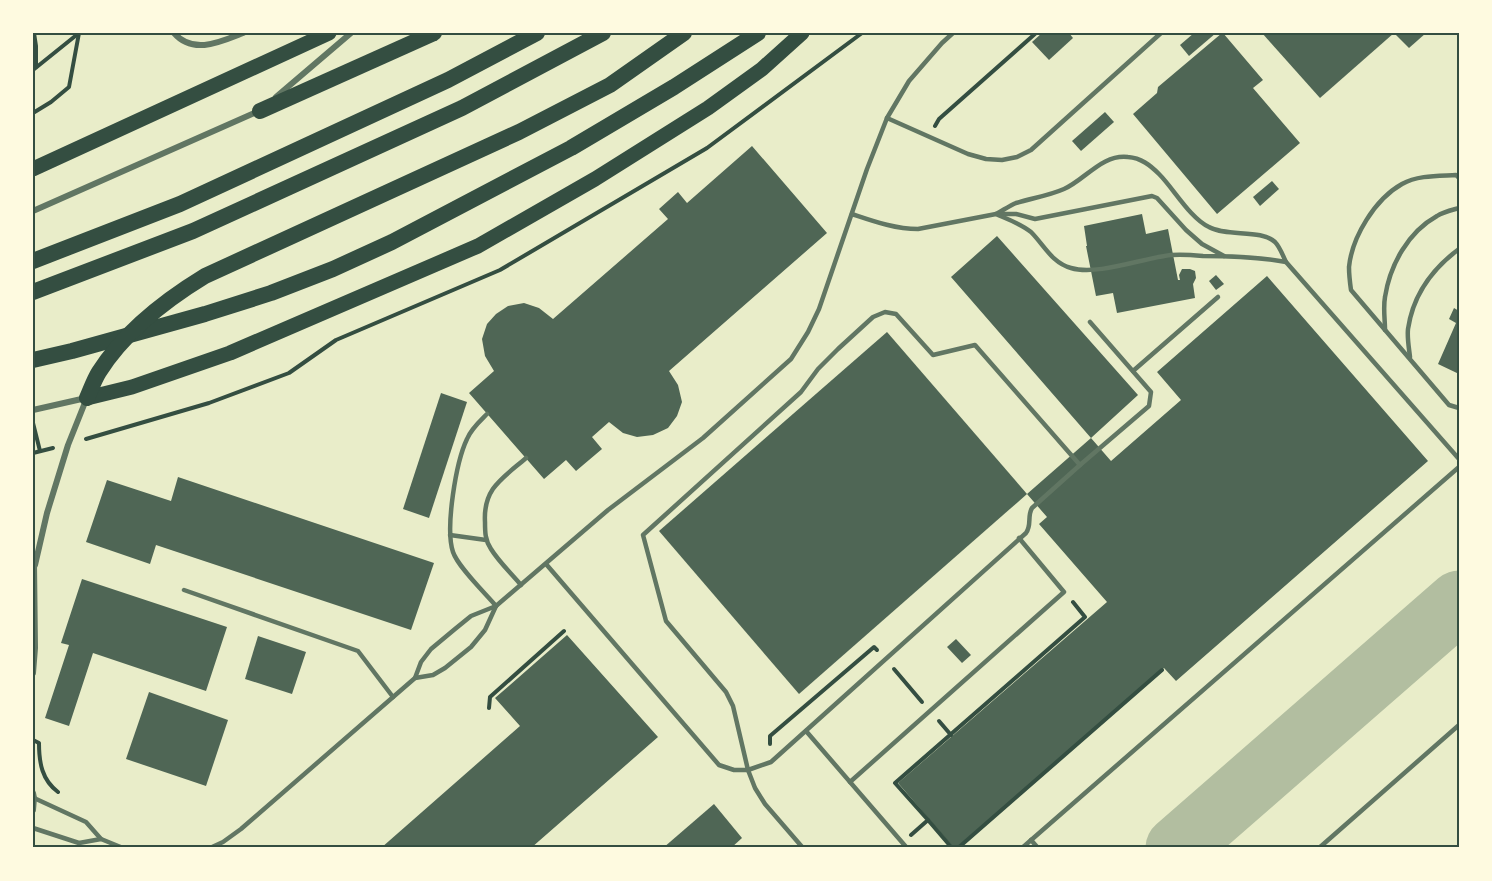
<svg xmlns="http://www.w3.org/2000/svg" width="1492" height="881" viewBox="0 0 1492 881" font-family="'Varela Round',sans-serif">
	<rect width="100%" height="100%" fill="#e9edc9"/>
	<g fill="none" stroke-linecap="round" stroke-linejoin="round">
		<!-- taxiway -->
		<path stroke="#b2bea0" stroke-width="63" d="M1177 848 1459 602"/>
	</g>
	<!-- building -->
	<g fill="#4f6655">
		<path d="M1042 33H1069L1073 38 1049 60 1032 42Z"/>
		<path d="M1194 33H1216L1189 56 1180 45Z"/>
		<path d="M1222 33H1223L1263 80 1253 88 1300 143 1217 214 1133 114 1157 93 1158 87Z"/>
		<path d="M1262 33H1394L1320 98Z"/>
		<path d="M1399 33H1426L1409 48 1396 35Z"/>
		<path d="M1105 112 1114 122 1081 151 1072 141Z"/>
		<path d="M752 146 827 233 669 371 678 385 682 402 677 416 668 428 653 435 637 437 623 433 609 422 592 437 602 449 576 471 566 460 544 479 469 393 494 371 485 356 482 339 487 324 496 314 508 306 524 303 539 308 553 319 668 219 659 209 678 192 687 203Z"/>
		<path d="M1272 181 1279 189 1260 206 1253 197Z"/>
		<path d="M1142 214 1146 234 1168 229 1178 280H1180L1179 275 1182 269H1190L1195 271 1196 278 1193 284 1195 298 1117 313 1113 293 1096 296 1086 246H1087L1084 226Z"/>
		<path d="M997 236 1138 395 1091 438 1111 461 1181 400 1157 372 1267 276 1428 461 1176 681 1164 668 956 848H954L898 783 1107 602 1039 524 1047 517 1027 494 1091 438 951 277Z"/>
		<path d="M1216 275 1224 284 1216 290 1209 281Z"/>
		<path d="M1454 308 1459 311V374L1438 364 1456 323 1449 319Z"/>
		<path d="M887 332 1027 494 799 694 659 531Z"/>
		<path d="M441 393 467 402 429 518 403 509Z"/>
		<path d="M178 477 434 563 411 630 156 545 150 564 86 542 107 480 171 501Z"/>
		<path d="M82 579 227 627 206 691 93 653 69 726 45 718 69 645 61 643Z"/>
		<path d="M567 635 658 737 531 848H381L520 726 495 698Z"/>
		<path d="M258 636 306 652 292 694 245 679Z"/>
		<path d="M956 639 971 655 962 663 947 647Z"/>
		<path d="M149 692 228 720 206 786 126 759Z"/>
		<path d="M714 804 742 838 731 848H663Z"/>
	</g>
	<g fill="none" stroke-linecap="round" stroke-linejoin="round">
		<!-- path -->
		<g stroke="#344e41" stroke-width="4">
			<path d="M34 33 36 46V67"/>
			<path d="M33 70 79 33"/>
			<path d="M33 113 51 102 69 87 79 33"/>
			<path d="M935 126 939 119 1036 33"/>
			<path d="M33 423 40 451"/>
			<path d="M86 439 209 403 289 373 336 340 500 270 707 148 862 33"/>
			<path d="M33 453 53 448"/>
			<path d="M894 669 922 702"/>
			<path d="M489 708 490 697 564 631"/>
			<path d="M939 721 951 735"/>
			<path d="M33 740 39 743C39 763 42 780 58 792"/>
			<path d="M770 744V736L874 647 877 650"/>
			<path d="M928 820 952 848"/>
			<path d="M911 835 928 820 895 783 1085 617 1073 602"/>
			<path d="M958 848 1162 670"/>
		</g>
		<!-- service -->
		<g stroke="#617663" stroke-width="4.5">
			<path d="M887 118 968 154 986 159 1002 160 1017 157 1031 150 1161 33"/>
			<path d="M1459 178 1456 175C1439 176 1418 175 1402 184 1375 199 1352 237 1349 267 1349 275 1350 283 1351 290L1449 405 1459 408"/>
			<path d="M852 214C873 221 895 229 918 229L996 214H1016L1035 219 1152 196 1157 198 1186 230 1202 244 1224 256"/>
			<path d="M996 214C1002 211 1009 206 1016 203 1032 198 1048 196 1064 189 1086 179 1102 154 1128 157 1141 158 1150 165 1159 174 1174 189 1190 218 1209 227 1227 237 1261 229 1275 242 1280 247 1283 256 1286 262L1459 459"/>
			<path d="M998 215C1010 220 1021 224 1031 232 1044 245 1052 263 1071 268 1097 276 1143 258 1171 255 1182 254 1193 255 1203 256 1231 256 1259 257 1286 262"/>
			<path d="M1385 330C1385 319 1383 308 1385 297 1390 265 1408 232 1437 216 1443 212 1452 210 1459 208"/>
			<path d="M1410 357C1409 348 1407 338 1408 329 1413 295 1432 269 1459 249"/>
			<path d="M1133 371 1218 297"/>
			<path d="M487 414C480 421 471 429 467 439 456 462 445 528 453 552 458 567 485 593 496 606"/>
			<path d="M450 535 486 540"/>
			<path d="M546 564 719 765 734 770H748L771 762 1026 533C1032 525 1027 516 1032 508L1080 465"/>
			<path d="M521 585C511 573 499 562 491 549 485 540 485 532 485 522 483 488 503 478 526 458"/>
			<path d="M184 590 358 651 393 697"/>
			<path d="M415 678 421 662 431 649 455 629 471 616 496 606 608 510 703 438 791 359 808 332 819 309 867 169 887 118 909 81 942 43 953 33"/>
			<path d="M806 731 907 848"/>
			<path d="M850 782 1064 592 1019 538"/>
			<path d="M34 798 86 822 101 839 123 848"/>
			<path d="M33 828 79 843 101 839"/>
			<path d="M1031 840 1038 848"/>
			<path d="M210 848 223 842 241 829 415 678 433 675 445 668 471 647 485 630 496 606"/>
			<path d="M803 848 765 804 755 788 748 770 733 706 726 692 666 621 643 535 801 392 818 369 838 349 873 317 885 312 896 314 933 355 975 345 1080 465 1149 406 1151 392 1090 322"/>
			<path d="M1022 848 1459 467"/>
			<path d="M1319 848 1459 725"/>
		</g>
		<!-- minor -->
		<g stroke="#617663" stroke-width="6">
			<path d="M174 33C193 55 220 42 243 33"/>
			<path d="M276 97 351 33"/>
			<path d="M33 211 259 111"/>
			<path d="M33 410 86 398"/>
			<path d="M35 565 47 513 68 445 86 400"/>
			<path d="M33 673 35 648 34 563"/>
			<path d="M33 793 34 798 33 810"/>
		</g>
		<!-- primary -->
		<g stroke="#344e41" stroke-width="15">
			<path d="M33 169 329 33"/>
			<path d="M87 398 132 387 230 353 478 246 595 179 708 108 762 69 802 33"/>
		</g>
		<!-- trunk -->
		<g stroke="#344e41" stroke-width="16">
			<path d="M260 111 434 33"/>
			<path d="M33 261 180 204 448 80 537 33"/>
			<path d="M33 292 193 231 462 108 603 33"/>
			<path d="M33 360 72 351 205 314 271 293 333 269 392 242 571 148 674 87 758 33"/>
			<path d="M87 398C91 389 94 380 99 372 125 331 164 301 205 276L519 132 610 85 684 33"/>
		</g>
	</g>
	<!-- border -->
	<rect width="1492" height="881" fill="none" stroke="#fefae0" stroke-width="69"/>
	<rect x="34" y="34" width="1424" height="812" fill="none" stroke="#344e41" stroke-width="2"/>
</svg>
